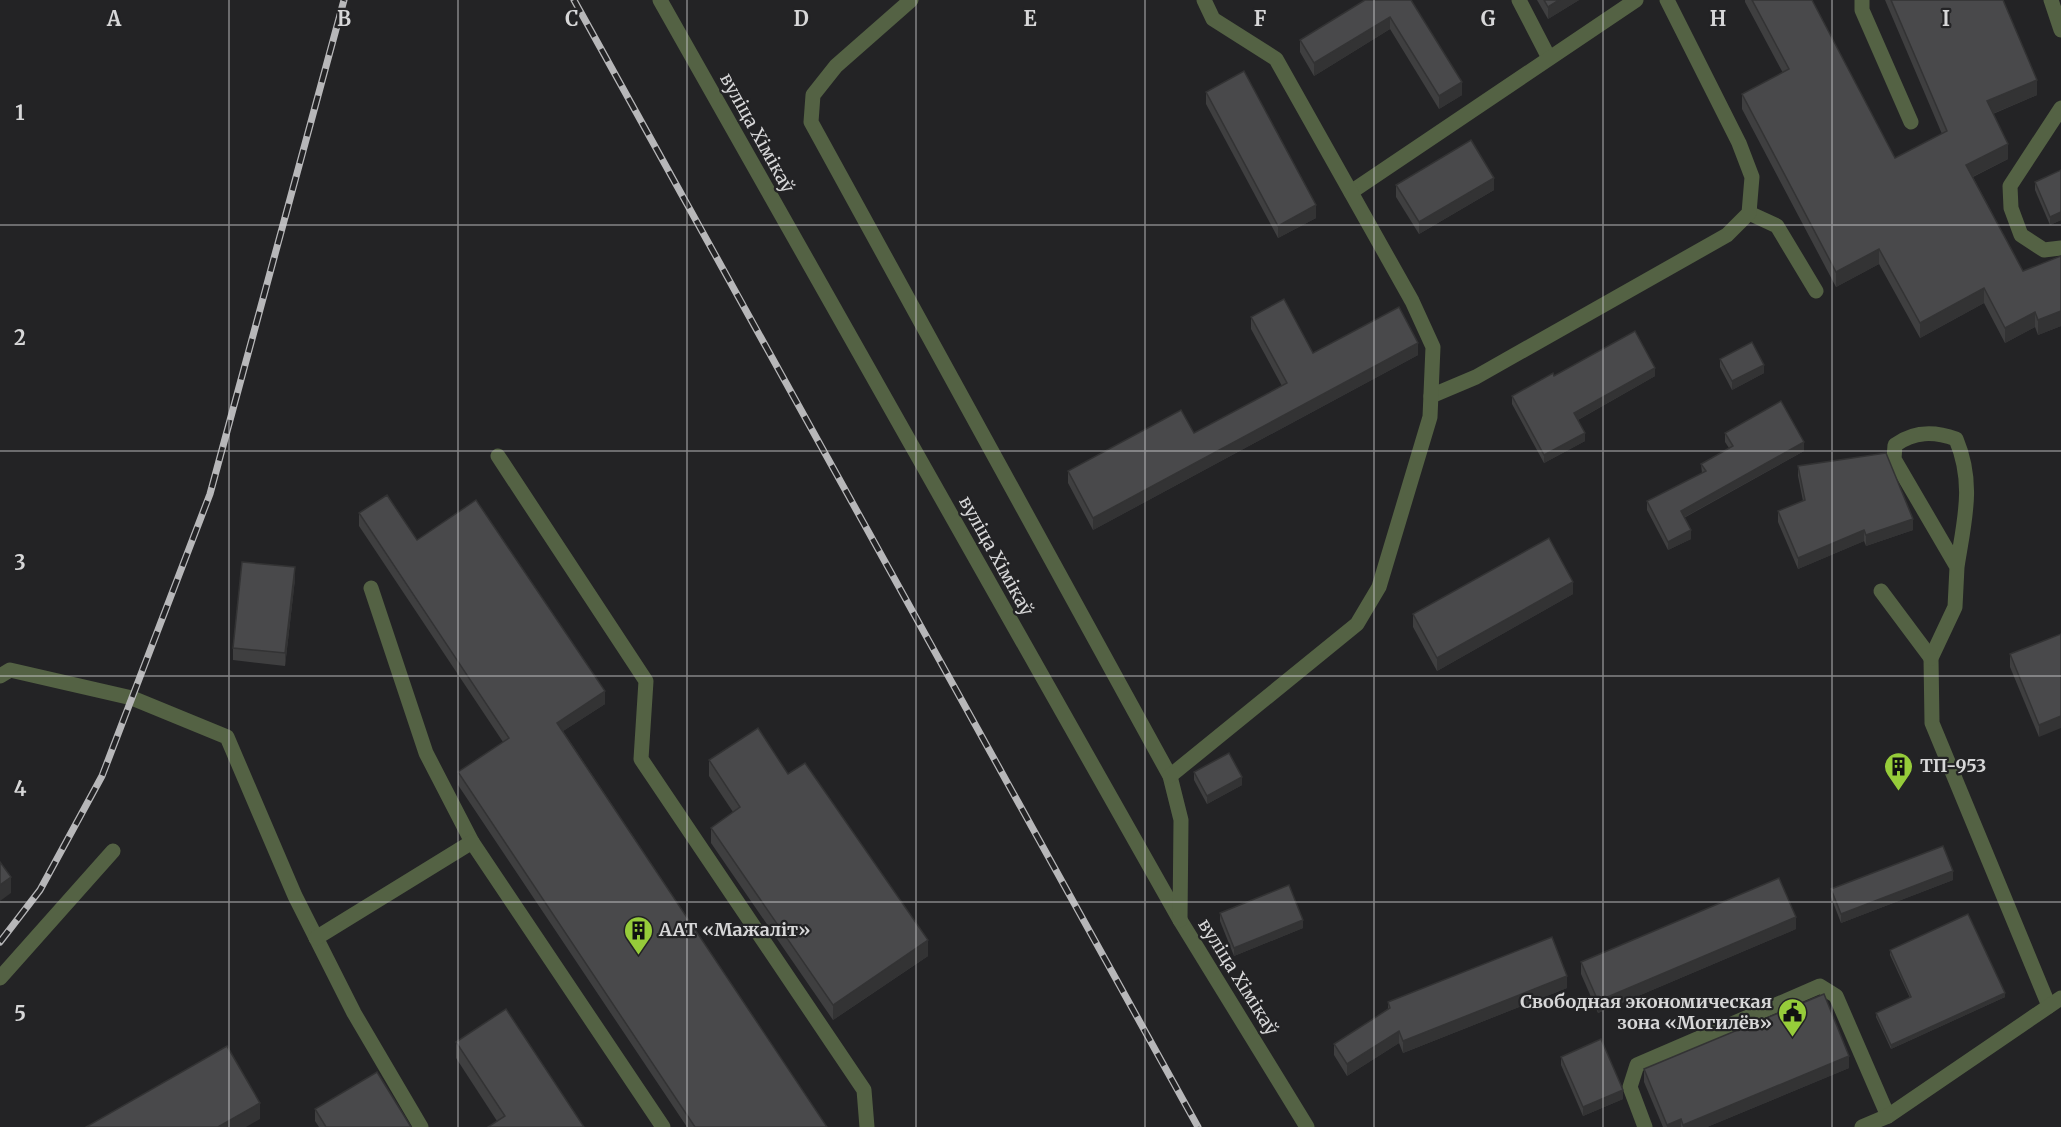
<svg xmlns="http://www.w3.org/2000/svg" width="2061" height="1127" viewBox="0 0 2061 1127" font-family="Merriweather,serif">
	<rect width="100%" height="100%" fill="#232325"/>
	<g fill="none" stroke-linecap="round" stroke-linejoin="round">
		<!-- minor -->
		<g stroke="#546244" stroke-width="15">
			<path d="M660 0 1180 920 1307 1127"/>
			<path d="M911 0 836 66 813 95 811 122 1170 776 1181 820 1180 920"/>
			<path d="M1519 0 1549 58"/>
			<path d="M1862 0V10L1911 122"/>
			<path d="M2051 0 2061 30"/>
			<path d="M2061 108 2010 186 2011 208 2021 235 2044 250 2061 248"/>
			<path d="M1351 192 1636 0"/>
			<path d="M1749 213 1777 226 1816 291"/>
			<path d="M1431 396 1476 377 1727 235 1749 213 1752 177 1739 143 1667 0"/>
			<path d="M498 456 646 681 641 759 864 1090 867 1127"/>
			<path d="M1957 567C1964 521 1975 484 1956 439 1934 431 1914 431 1895 445L1894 459 1957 567 1955 607 1931 658 1932 723 2049 1006"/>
			<path d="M371 588 426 753 472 842"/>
			<path d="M1881 591 1931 658"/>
			<path d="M0 676 10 670 132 698 227 737 295 896 354 1013 421 1127"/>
			<path d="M1170 776 1357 624 1379 587 1430 417 1433 347 1412 301 1276 59 1213 19 1204 0"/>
			<path d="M316 938 472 842 663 1127"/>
			<path d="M0 978 113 851"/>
			<path d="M1645 1127 1630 1087 1637 1065 1820 986 1836 996 1888 1116"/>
			<path d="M1862 1127 1888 1116 2061 998"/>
		</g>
		<defs>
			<g id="rail">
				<path d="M574 0 1198 1127"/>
				<path d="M0 942 40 890 102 776 210 494 344 0"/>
			</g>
		</defs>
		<!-- rail casing -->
		<use href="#rail" stroke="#b7b7b9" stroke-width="7"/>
		<!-- rail -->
		<use href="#rail" stroke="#232325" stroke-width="4.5" stroke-dasharray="14" stroke-linecap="butt"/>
	</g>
	<!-- wall -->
	<g fill="#3f3f40">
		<path d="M1411 0 1462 95 1439 109 1390 29 1314 76 1300 52V40Z"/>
		<path d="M1537 0H1579L1548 19Z"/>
		<path d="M1745 0H1812L1895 158 1942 134 1885 0H2003L2037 95 1993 114 2008 159 1973 177 2023 271 2061 256V326L2038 335 2035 327 2005 343 1984 303 1920 338 1879 264 1836 287 1742 109V94L1783 73 1745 2Z"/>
		<path d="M1206 92 1316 218 1278 238 1206 104Z"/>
		<path d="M2061 170V220L2050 225 2035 190V182Z"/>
		<path d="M1396 185 1494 190 1419 234 1396 197Z"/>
		<path d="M1251 317 1313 353 1418 355 1093 530 1068 483V471L1194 433 1282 386 1251 329Z"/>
		<path d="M1720 359 1764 373 1732 390 1720 367Z"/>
		<path d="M1554 376H1655L1578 420 1585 441 1544 463 1512 404V396Z"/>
		<path d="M1725 433 1804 451 1684 518 1691 539 1668 550 1647 510V501L1702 473 1701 464 1729 448 1725 442Z"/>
		<path d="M1798 466 1913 530 1866 546 1864 541 1798 569 1778 522V511L1803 501 1798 476Z"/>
		<path d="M359 513 417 540 605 704 563 731 827 1127H687L458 785V772L503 742 359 526Z"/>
		<path d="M295 579 285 666 233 660V648Z"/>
		<path d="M1573 594 1437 671 1413 627V614Z"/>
		<path d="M2061 634 2039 737 2010 667V654Z"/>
		<path d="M709 760 788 774 928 956 833 1020 711 843V828L733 812 709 776Z"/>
		<path d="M1194 772 1242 785 1207 804 1194 780Z"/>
		<path d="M1953 880 1841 923 1831 897V889Z"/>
		<path d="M1220 913 1303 928 1234 956 1220 921Z"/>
		<path d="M1796 929 1598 1013 1581 974V962Z"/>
		<path d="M1890 950 2005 997 1891 1049 1876 1017V1013L1910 998 1890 955Z"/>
		<path d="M1567 988 1403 1053 1399 1043 1347 1076 1334 1055V1044L1388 1010V1002Z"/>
		<path d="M456 1042 584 1127 497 1121 456 1058Z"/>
		<path d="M1561 1057 1623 1099 1583 1116 1561 1065Z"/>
		<path d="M1849 1068 1707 1127H1663L1644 1082V1069Z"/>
		<path d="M315 1109 411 1127H319L315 1121Z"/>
	</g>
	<!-- shaded-wall -->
	<g fill="#333334">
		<path d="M1559 0H1579L1548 19V7Z"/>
		<path d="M1390 17V29L1314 76V63Z"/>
		<path d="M2037 80V95L1987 116V101Z"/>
		<path d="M1462 82V95L1439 109V96Z"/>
		<path d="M2008 144V159L1966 180V165Z"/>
		<path d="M1494 178V190L1419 234V222Z"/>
		<path d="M1316 205V218L1278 238V226Z"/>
		<path d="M2061 212V220L2050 225V217Z"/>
		<path d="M1879 249V264L1836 287V272Z"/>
		<path d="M1984 288V303L1920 338V323Z"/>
		<path d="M2061 311V326L2038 335V320Z"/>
		<path d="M2035 312V327L2005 343V328Z"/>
		<path d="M1418 343V355L1093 530V518Z"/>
		<path d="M1764 365V373L1732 390V381Z"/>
		<path d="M1655 368V376L1574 422V413Z"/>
		<path d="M1585 433V441L1544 463V455Z"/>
		<path d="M1804 442V451L1681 519V511Z"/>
		<path d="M1913 519V530L1866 546V535Z"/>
		<path d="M1691 530V539L1668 550V542Z"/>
		<path d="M1864 530V541L1798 569V558Z"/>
		<path d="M295 567V579L285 666V653Z"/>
		<path d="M1573 582V594L1437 671V658Z"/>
		<path d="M605 691V704L557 735V723Z"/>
		<path d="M2061 716V728L2039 737V725Z"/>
		<path d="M1242 777V785L1207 804V796Z"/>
		<path d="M1953 871V880L1841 923V914Z"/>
		<path d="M11 877V893L0 901V885Z"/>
		<path d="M1796 917V929L1598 1013V1001Z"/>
		<path d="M1303 920V928L1234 956V948Z"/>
		<path d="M928 940V956L833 1020V1005Z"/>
		<path d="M1567 976V988L1403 1053V1041Z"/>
		<path d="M2005 993V997L1891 1049V1045Z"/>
		<path d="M1399 1031V1043L1347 1076V1064Z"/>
		<path d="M1849 1056V1068L1707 1127H1683V1125Z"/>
		<path d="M1623 1090V1099L1583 1116V1107Z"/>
		<path d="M260 1103V1119L246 1127H218Z"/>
		<path d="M1681 1119V1127H1667V1125Z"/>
	</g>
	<!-- building -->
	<g fill="#49494b" stroke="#333334" stroke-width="1.5">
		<path d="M1365 0H1411L1462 82 1439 96 1390 17 1314 63 1300 40Z"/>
		<path d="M1544 0H1559L1548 7Z"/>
		<path d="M1752 0H1812L1895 158 1947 131 1891 0H2003L2037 80 1987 101 2008 144 1966 165 2023 271 2061 256V311L2038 320 2035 312 2005 328 1984 288 1920 323 1879 249 1836 272 1742 94 1789 69Z"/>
		<path d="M1244 71 1316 205 1278 226 1206 92Z"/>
		<path d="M1471 140 1494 178 1419 222 1396 185Z"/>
		<path d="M2061 170V212L2050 217 2035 182Z"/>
		<path d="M1284 299 1313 353 1399 307 1418 343 1093 518 1068 471 1181 410 1194 433 1287 383 1251 317Z"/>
		<path d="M1635 331 1655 368 1574 413 1585 433 1544 455 1512 396 1553 373 1554 376Z"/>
		<path d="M1752 342 1764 365 1732 381 1720 359Z"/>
		<path d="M1781 401 1804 442 1681 511 1691 530 1668 542 1647 501 1706 471 1701 464 1733 446 1725 433Z"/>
		<path d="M1886 453 1913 519 1866 535 1864 530 1798 558 1778 511 1805 500 1798 466Z"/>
		<path d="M387 495 417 540 476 500 605 691 557 723 827 1127H695L458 772 509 738 359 513Z"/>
		<path d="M1549 538 1573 582 1437 658 1413 614Z"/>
		<path d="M242 562 295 567 285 653 233 648Z"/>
		<path d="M2061 634V716L2039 725 2010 654Z"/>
		<path d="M758 728 788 774 805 763 928 940 833 1005 711 828 740 807 709 760Z"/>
		<path d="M1229 753 1242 777 1207 796 1194 772Z"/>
		<path d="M1943 846 1953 871 1841 914 1831 889Z"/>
		<path d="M0 862 11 877 0 885Z"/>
		<path d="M1779 878 1796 917 1598 1001 1581 962Z"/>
		<path d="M1289 885 1303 920 1234 948 1220 913Z"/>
		<path d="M1968 914 2005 993 1891 1045 1876 1013 1911 997 1890 950Z"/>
		<path d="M1552 937 1567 976 1403 1041 1399 1031 1347 1064 1334 1044 1390 1008 1388 1002Z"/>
		<path d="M1824 994 1849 1056 1683 1125 1681 1119 1667 1125 1644 1069Z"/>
		<path d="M506 1009 584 1127H488L505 1116 456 1042Z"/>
		<path d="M1601 1039 1623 1090 1583 1107 1561 1057Z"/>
		<path d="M227 1046 260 1103 218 1127H86Z"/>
		<path d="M377 1072 411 1127H326L315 1109Z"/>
	</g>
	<!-- grid -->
	<path fill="none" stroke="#d7d7d8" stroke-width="1.5" stroke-opacity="0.55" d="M229 0V1127M458 0V1127M687 0V1127M916 0V1127M1145 0V1127M1374 0V1127M1603 0V1127M1832 0V1127M0 225H2061M0 451H2061M0 676H2061M0 902H2061"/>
	<!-- icons -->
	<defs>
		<symbol id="building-pin" viewBox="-11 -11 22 30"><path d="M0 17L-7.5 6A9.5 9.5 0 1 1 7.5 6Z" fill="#96cc3a" stroke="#232325"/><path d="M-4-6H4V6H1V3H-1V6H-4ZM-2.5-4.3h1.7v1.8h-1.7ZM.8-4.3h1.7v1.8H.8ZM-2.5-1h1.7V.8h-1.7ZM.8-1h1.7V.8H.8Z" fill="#111"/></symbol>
		<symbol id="civic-pin" viewBox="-11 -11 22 30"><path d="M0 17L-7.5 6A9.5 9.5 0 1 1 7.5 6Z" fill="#96cc3a" stroke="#232325"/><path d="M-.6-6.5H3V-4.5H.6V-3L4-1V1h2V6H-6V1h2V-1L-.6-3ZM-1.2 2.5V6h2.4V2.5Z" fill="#111"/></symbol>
	</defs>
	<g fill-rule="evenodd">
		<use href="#building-pin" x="1882" y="750" width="33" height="45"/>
		<use href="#building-pin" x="622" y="914" width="33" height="45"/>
		<use href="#civic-pin" x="1776" y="996" width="33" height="45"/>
	</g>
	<g text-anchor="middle" stroke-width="4.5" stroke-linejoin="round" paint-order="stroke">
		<!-- street labels -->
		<g font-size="18" fill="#d7d7d8" stroke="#232325">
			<text transform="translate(757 133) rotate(61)" y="6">вуліца Хімікаў</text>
			<text transform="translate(996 556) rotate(61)" y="6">вуліца Хімікаў</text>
			<text transform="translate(1238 977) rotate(58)" y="6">вуліца Хімікаў</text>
		</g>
		<!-- poi labels -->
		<g font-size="18" font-weight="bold" fill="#d7d7d8" stroke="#232325" text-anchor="start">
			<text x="1920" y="772">ТП-953</text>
			<text x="659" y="936">ААТ «Мажаліт»</text>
			<text x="1772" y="1008" text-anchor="end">Свободная экономическая<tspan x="1772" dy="21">зона «Могилёв»</tspan></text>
		</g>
	</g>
	<g font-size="20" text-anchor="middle" font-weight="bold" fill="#d7d7d8" stroke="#232325" stroke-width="4.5" stroke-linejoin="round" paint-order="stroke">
		<text x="114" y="26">A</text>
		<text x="344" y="26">B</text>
		<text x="572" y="26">C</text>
		<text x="801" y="26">D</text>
		<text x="1030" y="26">E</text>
		<text x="1260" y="26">F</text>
		<text x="1488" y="26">G</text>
		<text x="1718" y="26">H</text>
		<text x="1946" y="26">I</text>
		<text x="20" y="120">1</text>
		<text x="20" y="345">2</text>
		<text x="20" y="570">3</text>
		<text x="20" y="796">4</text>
		<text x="20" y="1021">5</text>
	</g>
</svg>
